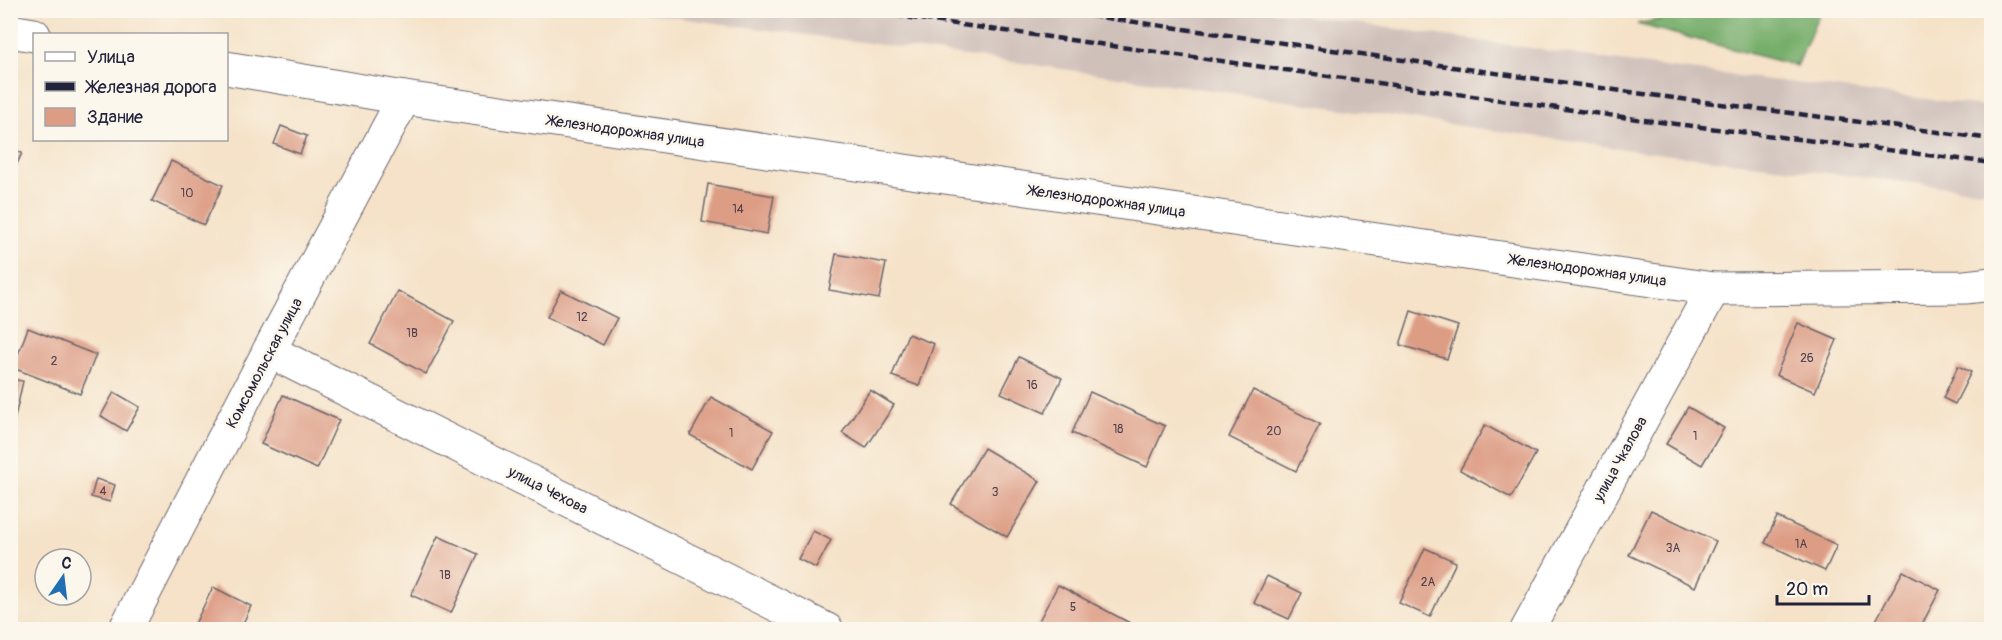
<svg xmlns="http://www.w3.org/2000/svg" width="2002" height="640" viewBox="0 0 2002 640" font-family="Pangolin,sans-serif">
	<rect width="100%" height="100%" fill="#fbf7ec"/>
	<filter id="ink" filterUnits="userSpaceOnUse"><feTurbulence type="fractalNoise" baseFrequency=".0167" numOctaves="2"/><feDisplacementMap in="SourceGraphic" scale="12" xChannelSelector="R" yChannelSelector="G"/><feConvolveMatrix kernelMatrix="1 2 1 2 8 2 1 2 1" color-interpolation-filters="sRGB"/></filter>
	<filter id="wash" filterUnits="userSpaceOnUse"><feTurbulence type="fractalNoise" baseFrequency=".008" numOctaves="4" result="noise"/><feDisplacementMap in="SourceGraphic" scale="24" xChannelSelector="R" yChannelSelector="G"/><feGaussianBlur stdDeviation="1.35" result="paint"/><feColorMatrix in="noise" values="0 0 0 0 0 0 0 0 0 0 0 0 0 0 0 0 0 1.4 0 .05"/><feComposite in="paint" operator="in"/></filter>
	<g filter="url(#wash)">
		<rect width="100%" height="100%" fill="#f5e2c8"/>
		<!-- industrial -->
		<path fill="#cfc0ba" d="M626 11H1271L1656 66 1991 107V192L1638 151 1034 65Z"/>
		<!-- forest -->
		<path fill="#77ae6c" stroke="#4c6854" stroke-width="1.5" d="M1707 10H1907V11L1820 12 1797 66 1637 24Z"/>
		<g id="blocks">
			<!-- building -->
			<g fill="#dd9d85">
				<path d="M281 126 307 136 300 154 274 144Z"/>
				<path d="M10 147 22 153 16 166 10 163Z"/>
				<path d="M171 161 223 185 204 225 152 201Z"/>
				<path d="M708 184 774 196 767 234 702 222Z"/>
				<path d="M836 254 886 263 879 299 829 290Z"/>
				<path d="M561 290 617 318 603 345 547 317Z"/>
				<path d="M398 291 454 321 426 374 370 344Z"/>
				<path d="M1411 311 1458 326 1447 359 1400 345Z"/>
				<path d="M1798 323 1837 340 1815 392 1776 375Z"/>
				<path d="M28 328 96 355 80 394 13 368Z"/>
				<path d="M908 334 934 344 919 386 892 376Z"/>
				<path d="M1019 357 1062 378 1045 413 1001 393Z"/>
				<path d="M1958 366 1971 372 1955 404 1943 398Z"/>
				<path d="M10 379 23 381 14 422 10 421Z"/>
				<path d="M870 390 894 405 866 448 842 433Z"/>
				<path d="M1253 390 1320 424 1296 471 1229 437Z"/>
				<path d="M114 392 140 407 126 431 101 416Z"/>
				<path d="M1090 392 1165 426 1147 467 1072 433Z"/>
				<path d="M283 395 339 420 317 469 261 444Z"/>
				<path d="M711 397 773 431 752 469 690 435Z"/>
				<path d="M1688 407 1724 428 1702 465 1666 444Z"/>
				<path d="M1485 425 1536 453 1511 498 1460 470Z"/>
				<path d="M984 448 1040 481 1007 537 951 504Z"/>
				<path d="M96 479 115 485 110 502 91 497Z"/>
				<path d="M1651 510 1716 541 1695 587 1629 555Z"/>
				<path d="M1777 517 1837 545 1825 571 1765 543Z"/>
				<path d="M813 531 831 540 816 568 798 559Z"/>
				<path d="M438 536 478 554 451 613 411 595Z"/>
				<path d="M1425 548 1456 562 1430 617 1399 603Z"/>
				<path d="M1903 571 1940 590 1919 630H1884L1874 624Z"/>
				<path d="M1267 576 1302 593 1289 619 1254 603Z"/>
				<path d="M1058 585 1143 630H1034Z"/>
				<path d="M213 587 251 606 240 630H192Z"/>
			</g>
		</g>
	</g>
	<g filter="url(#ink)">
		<use href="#blocks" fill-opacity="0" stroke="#6c656c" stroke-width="1.5"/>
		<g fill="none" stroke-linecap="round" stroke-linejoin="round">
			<defs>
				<g id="minor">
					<path d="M10 31 34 35"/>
					<path d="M226 68 404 98 1713 289 1965 287 1992 284"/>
					<path d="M269 351 827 630"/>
					<path d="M125 630 269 351 404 98"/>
					<path d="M1527 630 1713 289"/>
				</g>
			</defs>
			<!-- minor casing -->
			<use href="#minor" stroke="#6c656c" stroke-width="35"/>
			<!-- minor -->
			<use href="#minor" stroke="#fff" stroke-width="33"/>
			<!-- rail -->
			<g stroke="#22223b" stroke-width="4.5" stroke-dasharray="9 4.5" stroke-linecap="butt">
				<path d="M855 10 1644 120 1992 163"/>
				<path d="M1050 10 1651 95 1992 139"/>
			</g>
		</g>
	</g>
	<g text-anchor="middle" stroke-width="5" stroke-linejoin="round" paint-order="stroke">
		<!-- number labels -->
		<g font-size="12" fill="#51414e">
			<text x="187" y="197">10</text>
			<text x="738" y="213">14</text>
			<text x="582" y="321">12</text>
			<text x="412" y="337">1В</text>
			<text x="1807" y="362">26</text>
			<text x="54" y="365">2</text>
			<text x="1032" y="389">16</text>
			<text x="1118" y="433">18</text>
			<text x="1274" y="435">20</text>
			<text x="731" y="437">1</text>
			<text x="1695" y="440">1</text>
			<text x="103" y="495">4</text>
			<text x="995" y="496">3</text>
			<text x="1801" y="548">1А</text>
			<text x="1673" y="552">3А</text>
			<text x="445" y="579">1В</text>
			<text x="1428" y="586">2А</text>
			<text x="1073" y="611">5</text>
		</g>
		<!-- street labels -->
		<g font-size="15" fill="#22223b" stroke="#fbf7ec">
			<text transform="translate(626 131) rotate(8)" y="5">Железнодорожная улица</text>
			<text transform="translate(1107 201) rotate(8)" y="5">Железнодорожная улица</text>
			<text transform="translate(1588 270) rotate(8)" y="5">Железнодорожная улица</text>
			<text transform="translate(264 363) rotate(-62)" y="5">Комсомольская улица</text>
			<text transform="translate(1620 459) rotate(-61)" y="5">улица Чкалова</text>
			<text transform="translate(548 490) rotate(27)" y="5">улица Чехова</text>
		</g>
	</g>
	<!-- margin -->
	<rect width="2002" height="640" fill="none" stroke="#fbf7ec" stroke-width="36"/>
	<!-- legend -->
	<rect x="33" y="33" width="195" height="108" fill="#fbf7ec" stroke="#a4a2a5" stroke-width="1.5"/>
	<rect x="45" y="52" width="30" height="9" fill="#ffffff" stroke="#a4a2a5" stroke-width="1.5"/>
	<text x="87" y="63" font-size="18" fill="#22223b">Улица</text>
	<rect x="45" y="82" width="30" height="9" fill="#22223b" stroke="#a4a2a5" stroke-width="1.5"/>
	<text x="87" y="93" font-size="18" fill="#22223b">Железная дорога</text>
	<rect x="45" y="108" width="30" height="18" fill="#dd9d85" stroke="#a4a2a5" stroke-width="1.5"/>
	<text x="87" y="123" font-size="18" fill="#22223b">Здание</text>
	<!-- north arrow -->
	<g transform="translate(63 577) rotate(14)"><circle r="28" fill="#fbf7ec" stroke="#a4a2a5" stroke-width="1.5"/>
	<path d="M0-4.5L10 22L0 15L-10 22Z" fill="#1f6fb2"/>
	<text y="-9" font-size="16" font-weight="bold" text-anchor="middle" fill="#22223b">С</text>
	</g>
	<!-- scale -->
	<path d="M1777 595v9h92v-9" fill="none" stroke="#22223b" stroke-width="3"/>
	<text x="1786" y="595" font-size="18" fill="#22223b" stroke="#fbf7ec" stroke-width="4.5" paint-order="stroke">20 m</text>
</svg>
